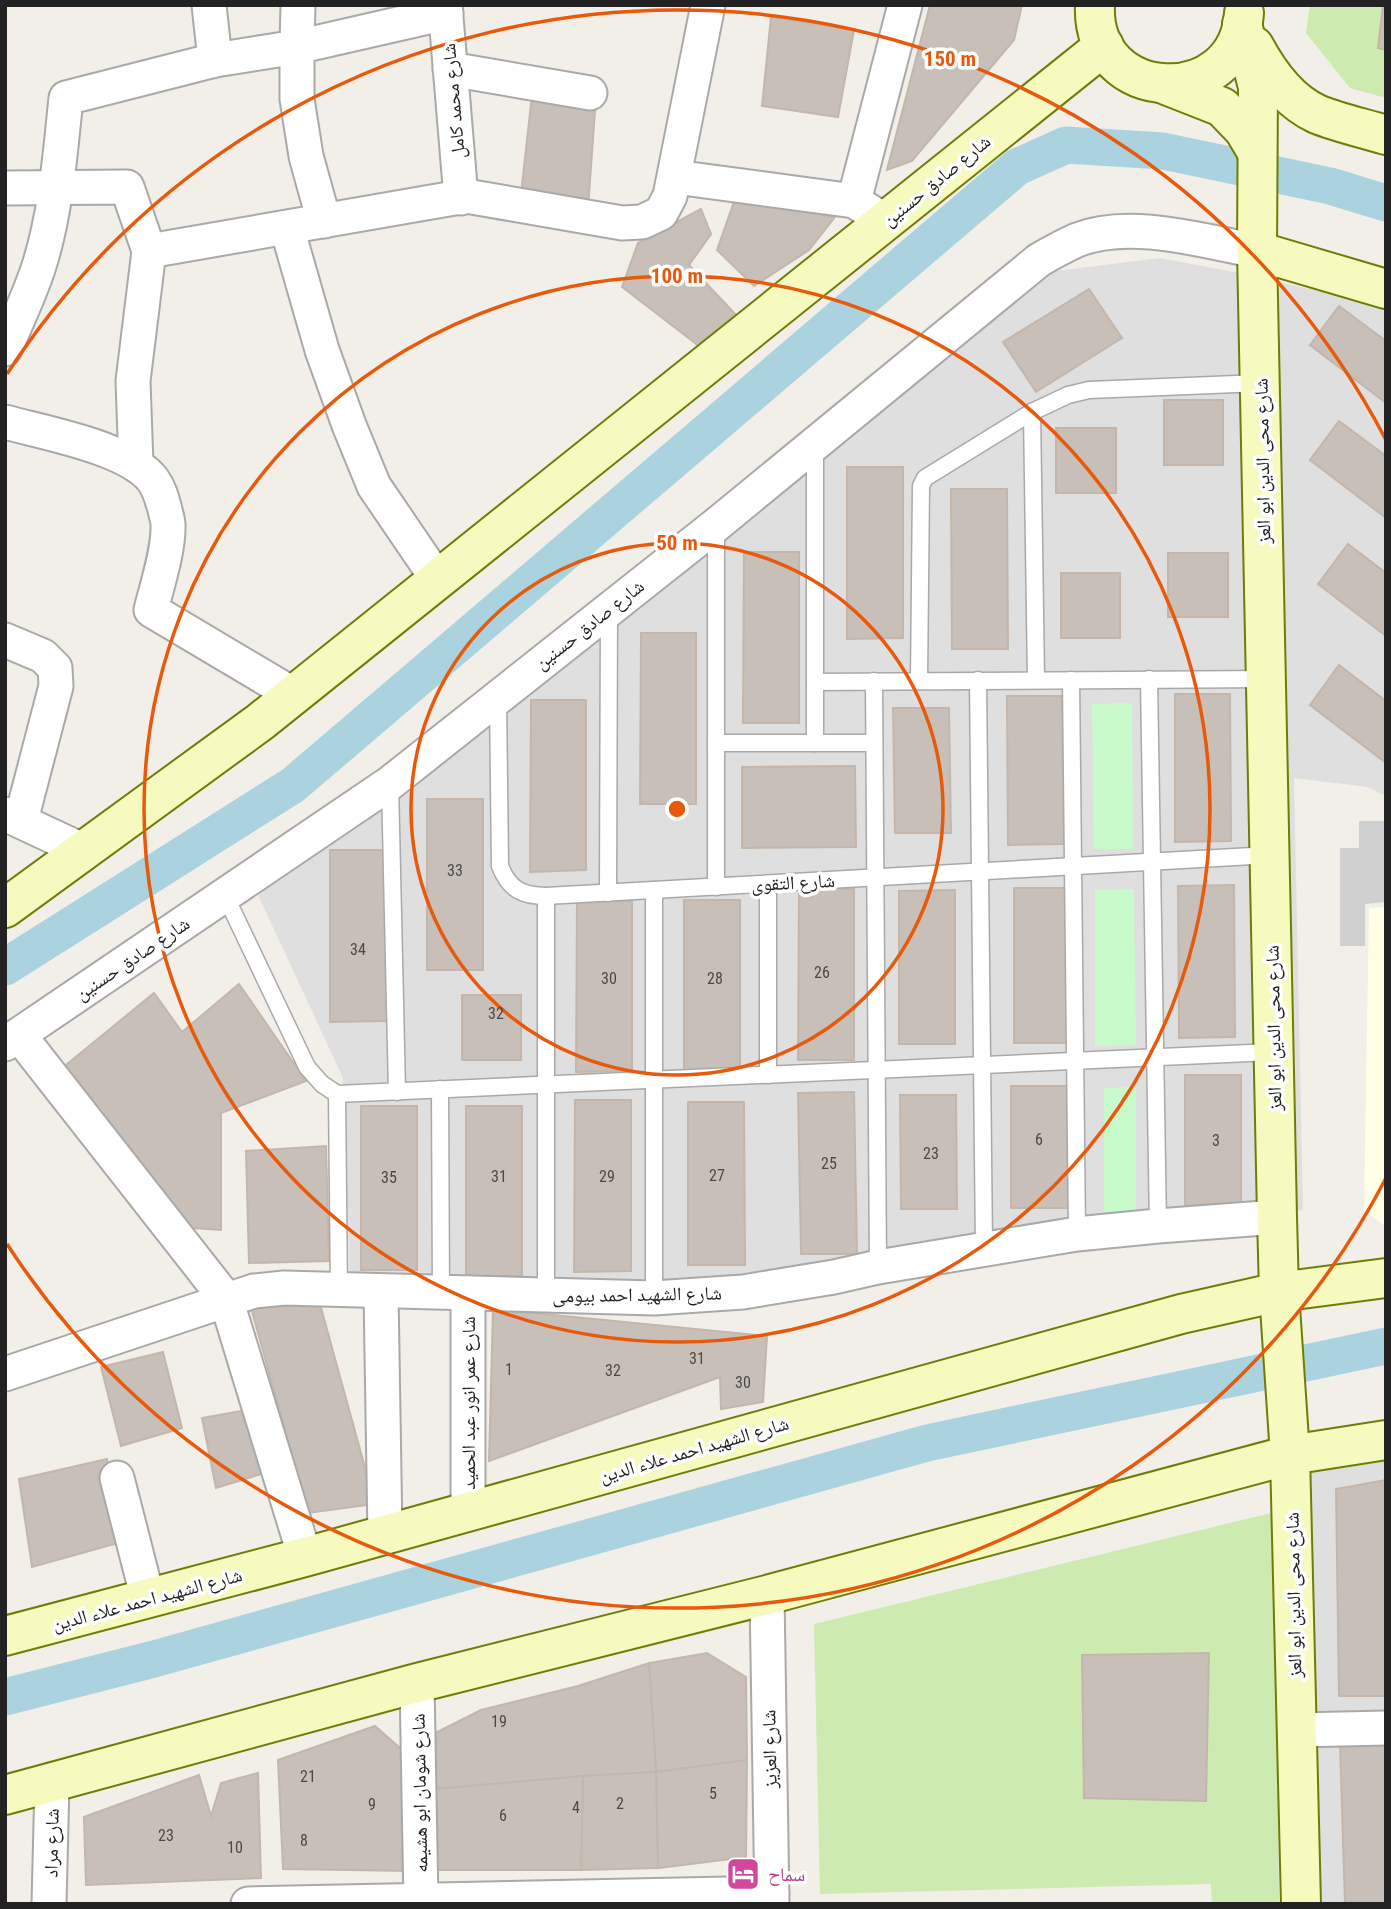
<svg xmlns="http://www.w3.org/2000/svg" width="1391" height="1909" viewBox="0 0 1391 1909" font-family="'Roboto Condensed','Noto Naskh Arabic',sans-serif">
	<rect width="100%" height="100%" fill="#f2efe9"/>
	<!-- residential -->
	<g fill="#e0dfdf">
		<path d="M1160 258 1239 273 1323 292 1386 312V796L1368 787 1294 778 1303 1210 730 1286 350 1282 343 1078 258 895 779 478 1040 273Z"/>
		<path d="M1386 1441V1904H1303L1291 1456Z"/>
	</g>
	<!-- education -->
	<path fill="#ffffe5" d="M1386 907V1227L1364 1210 1369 908Z"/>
	<!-- religious -->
	<path fill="#d0d0d0" d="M1359 821H1386V902L1365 904V946H1340V848H1359Z"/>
	<!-- grass -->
	<g fill="#cdebb0">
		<path d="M1310 5H1386V98L1350 88 1306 33Z"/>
		<path d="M1275 1512 1279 1904H1212L1211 1884 820 1894 814 1624Z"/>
	</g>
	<!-- park -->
	<g fill="#c8facc">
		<path d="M1132 703 1133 849H1094L1092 704Z"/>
		<path d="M1134 889 1136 1045 1095 1046V890Z"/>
		<path d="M1136 1087V1211L1104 1212V1088Z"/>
	</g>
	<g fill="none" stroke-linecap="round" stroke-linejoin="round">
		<!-- canal -->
		<g stroke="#aad3df" stroke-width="37">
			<path d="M5 967 293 785 1017 167 1066 145 1163 151 1330 186 1386 203"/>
			<path d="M5 1697 154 1659 927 1443 1386 1346"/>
		</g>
	</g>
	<!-- building -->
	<g fill="#c7bfb8" stroke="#c4b6ab" stroke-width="2">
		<path d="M930 5H1022L1014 40 912 161 887 170Z"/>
		<path d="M1383 5H1386V50L1378 48Z"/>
		<path d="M771 17 854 30 838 117 762 106Z"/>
		<path d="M532 95 595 111 588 208 521 194Z"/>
		<path d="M735 199 835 217 809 250 754 286 717 250Z"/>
		<path d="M701 209 711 234 689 265 737 316 704 350 622 287 638 243Z"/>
		<path d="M1089 289 1122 338 1036 392 1003 342Z"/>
		<path d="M1339 306 1386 341V403L1310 345Z"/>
		<rect x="1164" y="400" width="59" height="65"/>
		<path d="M1339 421 1386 456V518L1310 460Z"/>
		<rect x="1056" y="428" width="60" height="65"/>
		<path d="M847 467H903V638L847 639Z"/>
		<path d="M951 489H1007L1008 649H952Z"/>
		<path d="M1348 544 1386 573V636L1318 584Z"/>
		<path d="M744 552H799V723H743Z"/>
		<rect x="1168" y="553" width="60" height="64"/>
		<rect x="1061" y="573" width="59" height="65"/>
		<path d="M641 633H696V804H640Z"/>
		<path d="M1339 665 1386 701V763L1310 705Z"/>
		<path d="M1175 694H1230L1231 841 1175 842Z"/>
		<path d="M1007 696H1062L1064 844 1008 845Z"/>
		<path d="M531 700H586V870L530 872Z"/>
		<path d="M893 708H949L951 833H895Z"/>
		<path d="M855 766 856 847 742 848V767Z"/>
		<rect x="427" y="799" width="56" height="171"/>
		<path d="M330 850H387V1021L330 1022Z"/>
		<path d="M1234 885 1235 1037 1179 1038 1178 886Z"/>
		<rect x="1014" y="888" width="57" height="155"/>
		<path d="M799 889H854V1060H798Z"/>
		<path d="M955 890V1044H899V891Z"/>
		<path d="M684 900H740V1071L684 1072Z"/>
		<path d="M577 901H632V1071L576 1072Z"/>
		<path d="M239 984 306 1081 221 1113V1230L193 1228 56 1073 154 993 182 1032Z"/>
		<rect x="462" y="995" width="59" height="65"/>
		<path d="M1185 1075H1241V1209L1185 1210Z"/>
		<path d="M1011 1086H1067L1068 1208H1011Z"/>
		<path d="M854 1092 857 1254H801L798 1093Z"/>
		<path d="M900 1095H956L957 1209H901Z"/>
		<path d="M575 1100H631V1271L574 1272Z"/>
		<path d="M688 1102H744L745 1265H688Z"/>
		<rect x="361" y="1106" width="56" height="164"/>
		<path d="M466 1106H522V1276L466 1277Z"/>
		<path d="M326 1146 329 1261 249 1263 246 1151Z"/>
		<path d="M250 1304H320L375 1504 308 1513Z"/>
		<path d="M493 1309 767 1336 763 1402 721 1409 720 1377 489 1461Z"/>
		<path d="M163 1352 182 1428 121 1446 101 1367Z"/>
		<path d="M257 1408 274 1470 216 1488 202 1418Z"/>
		<path d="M107 1459 118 1543 32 1567 19 1479Z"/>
		<path d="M1386 1480V1696H1339L1336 1489Z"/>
		<path d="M707 1653 746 1677 747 1760 656 1772 649 1663Z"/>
		<path d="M1209 1653 1206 1801 1084 1798 1082 1655Z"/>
		<path d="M649 1663 656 1772 583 1776 435 1789 433 1734 481 1710 578 1686Z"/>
		<path d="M375 1726 408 1755 410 1871 283 1869 278 1760Z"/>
		<path d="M1340 1744H1386V1904H1345Z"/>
		<path d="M747 1760 746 1857 658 1868 656 1772Z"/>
		<path d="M656 1772 658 1868 581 1870 583 1776Z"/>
		<path d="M258 1773 261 1878 86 1885 84 1817 199 1775 211 1816 221 1783Z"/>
		<path d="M583 1776 581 1870H433L435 1789Z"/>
	</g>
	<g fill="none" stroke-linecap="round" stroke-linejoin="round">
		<defs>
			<g id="lane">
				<path d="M1032 412 1036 680"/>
				<path d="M815 445V743"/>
				<path d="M716 525V887"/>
				<path d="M1149 679 1158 1226"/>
				<path d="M978 680 984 1249"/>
				<path d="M1071 680 1077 1234"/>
				<path d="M874 681 878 1267"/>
				<path d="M919 681 921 486 925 478 1032 412 1068 395 1089 390 1261 383"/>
				<path d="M815 682 1267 679"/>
				<path d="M498 698 500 866C509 889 522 896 546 896L1270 855"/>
				<path d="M716 743H874"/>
				<path d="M390 783 397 1092"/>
				<path d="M768 884V1075"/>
				<path d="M654 890V1298"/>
				<path d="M608 893 609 610"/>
				<path d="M225 895 307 1067 322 1084 337 1094 1274 1052"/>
				<path d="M546 896V1295"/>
				<path d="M440 1089 441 1293"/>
				<path d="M337 1094 339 1291"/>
			</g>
			<g id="street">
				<path d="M209 5 215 60"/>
				<path d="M445 5 461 198"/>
				<path d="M450 69 590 93"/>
				<path d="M675 177 854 201 885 221"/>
				<path d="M5 188 127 187 149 251 466 196 622 223 642 222 661 213 670 196 708 5"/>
				<path d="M854 201 905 5"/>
				<path d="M324 221 306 156 297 99V47L446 13"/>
				<path d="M287 228 322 350 349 425 374 486 438 580"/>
				<path d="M5 349C16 323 29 296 38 269 56 214 60 155 66 98L215 60 297 47 298 5"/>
				<path d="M5 422C45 433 129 448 153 480 160 490 162 499 165 510 166 515 168 520 168 525 169 549 157 586 151 610L294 695"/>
				<path d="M136 465 133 381 149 251"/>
				<path d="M5 640 43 656 55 668 56 686 21 820"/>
				<path d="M5 814 84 851"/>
				<path d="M19 1035 226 1299 305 1557"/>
				<path d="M5 1044 390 783 716 525 1039 260C1051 253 1064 246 1077 240 1130 219 1203 241 1257 251"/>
				<path d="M381 1292 385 1535"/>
				<path d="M468 1293V1512"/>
				<path d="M5 1374 254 1291 284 1288 654 1298 743 1292 834 1277 878 1267 1077 1234 1158 1226 1277 1217"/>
				<path d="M117 1478 148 1599"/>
				<path d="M767 1595 772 1904"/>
				<path d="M417 1683 421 1904"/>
				<path d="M1296 1730 1386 1728"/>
				<path d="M49 1904 52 1783"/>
				<path d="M248 1904 772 1893"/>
			</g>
			<g id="secondary">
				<path d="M1095 5C1090 105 1238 111 1244 13"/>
				<path d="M1242 24 1258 87 1257 251 1277 1217 1279 1292 1290 1455 1301 1904"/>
				<path d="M1254 46C1268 72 1288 101 1317 114 1339 123 1363 128 1386 135"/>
				<path d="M1166 85 1222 107 1244 130 1257 152"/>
				<path d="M1257 251 1386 289"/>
				<path d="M5 908 260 722 1104 46"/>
				<path d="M5 1636 305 1557 1181 1314 1279 1292 1386 1278"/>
				<path d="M5 1795 417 1683 767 1595 1290 1455 1386 1440"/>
			</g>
		</defs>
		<!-- lane casing -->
		<use href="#lane" stroke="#a9a9a9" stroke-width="19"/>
		<!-- street casing -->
		<use href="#street" stroke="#a9a9a9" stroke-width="37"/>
		<!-- secondary casing -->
		<use href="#secondary" stroke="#707d05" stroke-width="42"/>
		<!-- lane -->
		<use href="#lane" stroke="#fff" stroke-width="16"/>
		<!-- street -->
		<use href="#street" stroke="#fff" stroke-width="33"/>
		<!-- secondary -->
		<use href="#secondary" stroke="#f7fabf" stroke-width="38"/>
	</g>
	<!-- distance rings -->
	<g fill="none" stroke="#e8590c" stroke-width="3.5">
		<circle cx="677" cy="809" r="266"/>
		<circle cx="677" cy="809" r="533"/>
		<path d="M1386 1178A799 799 0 0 1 7 1244M7 374A799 799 0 0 1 1386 440"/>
	</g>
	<!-- icons -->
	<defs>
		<symbol id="hotel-square" viewBox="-11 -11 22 22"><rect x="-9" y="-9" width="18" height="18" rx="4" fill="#d1479c" stroke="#fff"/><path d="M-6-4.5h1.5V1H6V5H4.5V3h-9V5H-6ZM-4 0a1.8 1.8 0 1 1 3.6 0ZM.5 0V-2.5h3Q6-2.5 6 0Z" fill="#fff"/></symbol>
	</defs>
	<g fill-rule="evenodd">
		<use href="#hotel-square" x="724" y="1855" width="38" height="38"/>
	</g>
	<g text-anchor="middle" stroke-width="7" stroke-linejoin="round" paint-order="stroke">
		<!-- number labels -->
		<g font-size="16" fill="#4b4948">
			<text x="455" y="876">33</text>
			<text x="358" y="955">34</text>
			<text x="822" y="978">26</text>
			<text x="609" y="984">30</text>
			<text x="715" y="984">28</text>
			<text x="496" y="1019">32</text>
			<text x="1039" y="1145">6</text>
			<text x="1216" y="1146">3</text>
			<text x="931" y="1159">23</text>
			<text x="829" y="1169">25</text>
			<text x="717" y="1181">27</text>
			<text x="499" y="1182">31</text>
			<text x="607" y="1182">29</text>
			<text x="389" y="1183">35</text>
			<text x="697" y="1364">31</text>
			<text x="509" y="1375">1</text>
			<text x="613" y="1376">32</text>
			<text x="743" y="1388">30</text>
			<text x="499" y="1727">19</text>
			<text x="308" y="1782">21</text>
			<text x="713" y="1799">5</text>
			<text x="620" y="1809">2</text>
			<text x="372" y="1810">9</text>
			<text x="576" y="1813">4</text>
			<text x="503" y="1821">6</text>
			<text x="166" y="1841">23</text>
			<text x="304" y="1846">8</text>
			<text x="235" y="1853">10</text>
		</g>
		<!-- street labels -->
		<g font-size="19" fill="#222" stroke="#fff">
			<text transform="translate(453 101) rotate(-95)" y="7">شارع محمد كامل</text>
			<text transform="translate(936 180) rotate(-39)" y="7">شارع صادق حسنين</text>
			<text transform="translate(1262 461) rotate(-91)" y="7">شارع محى الدين ابو العز</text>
			<text transform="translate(589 624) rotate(-38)" y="7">شارع صادق حسنين</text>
			<text transform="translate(793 882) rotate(-3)" y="7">شارع التقوى</text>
			<text transform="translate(132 958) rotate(-34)" y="7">شارع صادق حسنين</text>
			<text transform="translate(1273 1028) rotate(-91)" y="7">شارع محى الدين ابو العز</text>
			<text transform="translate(637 1294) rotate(-1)" y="7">شارع الشهيد احمد بيومى</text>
			<text transform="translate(468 1403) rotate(-90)" y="7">شارع عمر انور عبد الحميد</text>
			<text transform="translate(694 1449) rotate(-16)" y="7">شارع الشهيد احمد علاء الدين</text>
			<text transform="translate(1293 1595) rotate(-91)" y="7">شارع محى الدين ابو العز</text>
			<text transform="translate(147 1599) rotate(-15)" y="7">شارع الشهيد احمد علاء الدين</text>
			<text transform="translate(769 1749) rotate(-91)" y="7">شارع العزيز</text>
			<text transform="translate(419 1793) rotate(-91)" y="7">شارع شومان ابو هشيمه</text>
			<text transform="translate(51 1843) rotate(-89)" y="7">شارع مراد</text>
		</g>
		<!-- hotel labels -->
		<g font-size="19" fill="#b23c85" stroke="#fff" text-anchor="start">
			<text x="768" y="1881">سماح</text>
		</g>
	</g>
	<circle cx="677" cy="809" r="10" fill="#e8590c" stroke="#fff" stroke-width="3.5"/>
	<g font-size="21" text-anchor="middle" font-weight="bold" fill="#e8590c" stroke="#fff" stroke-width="7" stroke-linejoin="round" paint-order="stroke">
		<text x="950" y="66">150 m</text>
		<text x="677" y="283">100 m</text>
		<text x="677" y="550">50 m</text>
	</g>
	<!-- border -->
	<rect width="1391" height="1909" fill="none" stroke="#222222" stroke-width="14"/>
</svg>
